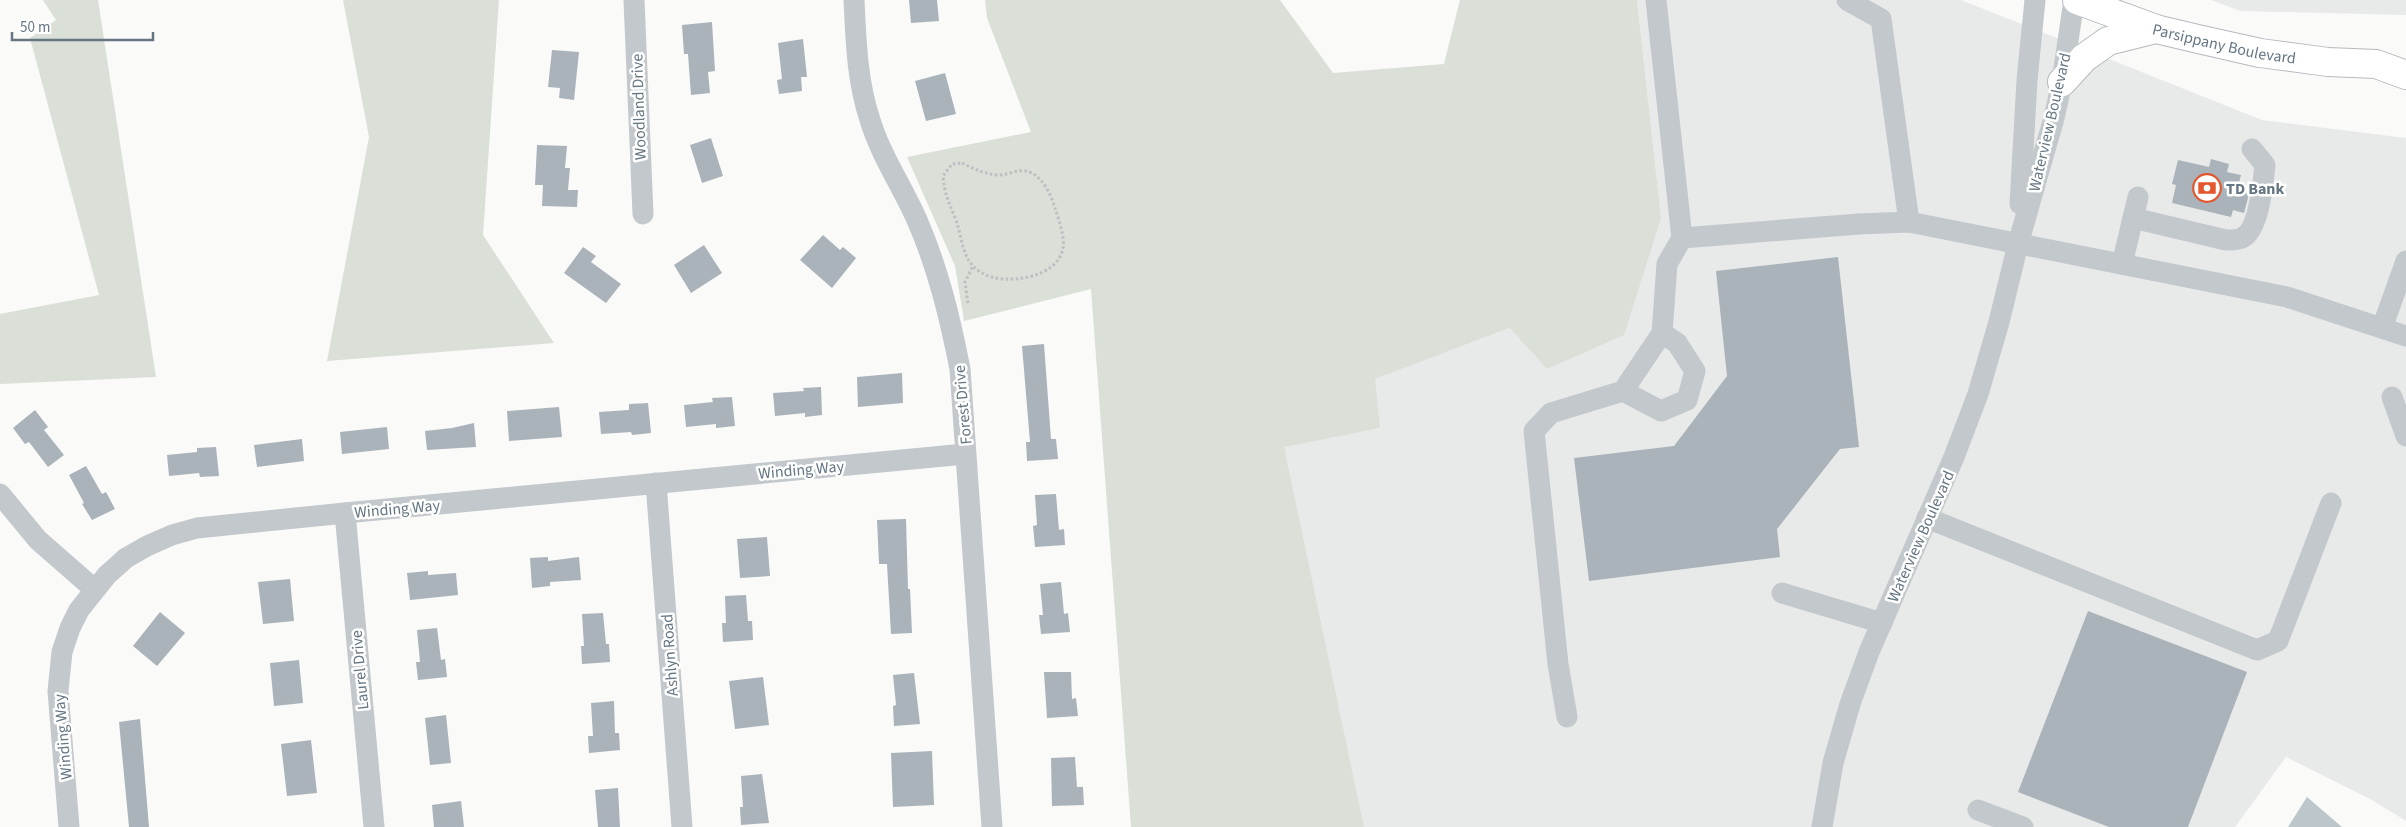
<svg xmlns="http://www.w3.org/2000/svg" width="2406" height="827" viewBox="0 0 2406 827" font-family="'Source Sans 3',sans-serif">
	<rect width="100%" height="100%" fill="#fafaf8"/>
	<!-- built -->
	<g fill="#e8e9e9">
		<path d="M1637 0H1961L2262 120 2406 138V821L2370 799 2286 757 2235 827H1364L1283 446 1380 428 1374 379 1511 328 1548 369 1661 218Z"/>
		<path d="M2211 0H2406V15L2240 11Z"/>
	</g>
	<!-- green -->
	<g fill="#dadfd7">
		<path d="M43 0H98L156 377 0 384V314L99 295 30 38 56 20Z"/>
		<path d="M343 0H499L483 235 554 343 327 361 369 137Z"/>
		<path d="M985 0H1280L1333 73 1444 64 1460 0H1637L1661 218 1624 335 1547 369 1510 328 1375 379 1380 428 1284 447 1364 827H1131L1091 289 964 321 955 266 907 157 1031 132 987 18Z"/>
	</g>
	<!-- water -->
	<path fill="#bbc7cb" d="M2307 797 2342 827H2288Z"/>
	<!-- building -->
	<g fill="#aab3b9">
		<path d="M909 0H937L939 21 911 23Z"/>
		<path d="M712 22 715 71 708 72 710 93 691 95 688 54H684L682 25Z"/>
		<path d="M803 39 807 77H801L802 91 779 94 777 80 782 79 778 43Z"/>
		<path d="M552 50 579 52 574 100 559 98 560 88 548 87Z"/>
		<path d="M945 73 956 114 926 121 915 81Z"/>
		<path d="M711 138 723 176 702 183 690 145Z"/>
		<path d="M537 145 567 146 565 168H570L568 190H578L577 207 542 206 543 185H535Z"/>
		<path d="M2211 159 2229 164 2227 172 2241 175 2237 191 2249 194 2244 213 2233 210 2231 217 2172 203 2176 185 2172 184 2178 160 2209 167Z"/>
		<path d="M823 235 840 250 843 247 856 258 832 288 800 260Z"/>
		<path d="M704 245 722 273 691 293 674 265Z"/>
		<path d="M583 247 596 256 591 262 621 284 606 303 564 273Z"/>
		<path d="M1838 257 1859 447 1840 449 1777 529 1780 557 1589 581 1574 458 1674 446 1727 376 1716 271Z"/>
		<path d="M1044 344 1051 439H1056L1058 459 1027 461 1026 442H1030L1022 346Z"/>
		<path d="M902 373 903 403 858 407 857 377Z"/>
		<path d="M821 387 822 415 805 417V413L775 416 773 393 804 391 803 388Z"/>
		<path d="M732 397 735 426 716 428V424L686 427 684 405 713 402 712 398Z"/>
		<path d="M648 403 651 433 632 435 631 432 601 434 599 412 629 410V404Z"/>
		<path d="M559 407 562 437 509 441 507 411Z"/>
		<path d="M35 410 48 427 44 430 64 455 48 467 29 442 25 444 13 428Z"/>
		<path d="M474 423 476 447 427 450 425 431 452 428Z"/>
		<path d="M387 427 389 449 342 454 340 432Z"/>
		<path d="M302 439 304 461 257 467 254 445Z"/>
		<path d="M216 447 219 476 200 477 199 473 169 476 167 455 197 452V448Z"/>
		<path d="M86 466 102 494 106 492 115 509 92 520 82 504 84 503 69 475Z"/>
		<path d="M1056 494 1059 530 1064 529 1065 545 1035 547 1033 526 1037 525 1035 495Z"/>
		<path d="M906 519 908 589H910L912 633 891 634 887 564H879L877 520Z"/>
		<path d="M767 537 770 576 740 578 737 539Z"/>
		<path d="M548 557V561L579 557 581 580 550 582V586L532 588 530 558Z"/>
		<path d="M428 571V575L456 573 458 595 410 600 407 573Z"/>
		<path d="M290 579 294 621 263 624 258 582Z"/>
		<path d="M1061 582 1064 614 1068 613 1070 632 1041 634 1039 615H1043L1040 584Z"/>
		<path d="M746 595 748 621H752L753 640 723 642 722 623H726L725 596Z"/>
		<path d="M2088 611 2247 672 2188 827H2109L2018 792Z"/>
		<path d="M160 612 185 633 157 666 133 646Z"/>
		<path d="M603 613 606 644H609L610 662 582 664 581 646H584L582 614Z"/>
		<path d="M437 628 441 660 445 659 447 677 418 680 416 662H420L417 630Z"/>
		<path d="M299 660 303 703 274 706 270 663Z"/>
		<path d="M1044 672H1071L1072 699 1076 698 1078 716 1047 718Z"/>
		<path d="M914 673 920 724 894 726 893 706 896 705 893 675Z"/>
		<path d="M763 677 769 725 735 729 729 681Z"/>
		<path d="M614 701 615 733H619L620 750 589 753 588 736H593L591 703Z"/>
		<path d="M446 715 451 763 430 765 425 718Z"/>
		<path d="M140 719 149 827H129L119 722Z"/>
		<path d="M311 740 317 793 287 796 281 744Z"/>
		<path d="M932 751 934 805 893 807 891 753Z"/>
		<path d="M1075 757 1077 787H1083L1084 805 1052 806 1051 758Z"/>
		<path d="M762 774 769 823 741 825 740 807H743L741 776Z"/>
		<path d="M618 788 620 827H598L595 790Z"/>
		<path d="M461 801 464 827H434L432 805Z"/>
	</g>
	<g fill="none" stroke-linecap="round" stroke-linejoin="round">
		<defs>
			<g id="major">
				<path id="s1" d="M2077 0 2156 29 2198 39 2260 53 2328 62 2376 64 2406 75"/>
				<path d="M2062 82 2084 58 2108 41 2156 29"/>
			</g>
		</defs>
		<!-- major casing -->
		<use href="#major" stroke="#b5babe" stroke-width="30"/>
		<!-- path -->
		<g stroke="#bbbfc2" stroke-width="3" stroke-dasharray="2.5 2.5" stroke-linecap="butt">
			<path d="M962 163C974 169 985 174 998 175 1010 175 1020 167 1032 173 1045 180 1052 198 1056 211 1059 221 1065 237 1063 248 1058 279 1003 286 982 273 961 261 963 239 956 220 950 205 944 193 943 176L952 164Z"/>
			<path d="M968 303 965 282 973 266"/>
		</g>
		<!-- minor -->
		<g stroke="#c3c8cc" stroke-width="21">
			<path d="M634 0 643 214"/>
			<path d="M854 0C856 41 857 81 870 120 881 156 902 186 917 220 938 268 950 318 960 369L992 827"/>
			<path d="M1656 0 1682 238 1859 224 1909 222 2287 297 2406 336"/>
			<path d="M1847 0 1881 19 1909 222"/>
			<path d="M2020 204 2027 80 2035 0"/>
			<path d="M2133 218 2226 240C2231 240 2238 240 2242 238 2259 230 2263 183 2265 165L2252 149"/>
			<path d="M2122 264 2138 197"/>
			<path d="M2382 328 2406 261"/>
			<path d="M1623 391 1661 411 1687 400 1695 371 1677 343 1662 333"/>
			<path d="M2392 397 2406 436"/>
			<path d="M656 483 682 827"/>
			<path d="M0 494 38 540 94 589"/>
			<path d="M345 513 374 827"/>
			<path d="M1927 518 2257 650 2278 641 2331 503"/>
			<path d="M1782 593 1882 623"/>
			<path d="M1567 717 1558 664 1534 431 1551 413 1623 391 1662 333 1667 264 1682 238"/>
			<path d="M1978 810 2023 827"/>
			<path d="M69 827 58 691 62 652 70 628 79 610 107 575 126 558 147 546 172 535 197 528 345 513 965 454"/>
			<path d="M1822 827 1833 763 1850 704 1869 652 1954 457 1978 394 1999 322 2018 244 2054 118 2062 82 2074 0"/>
		</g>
		<!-- major -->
		<use href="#major" stroke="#fff" stroke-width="28"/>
	</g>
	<!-- icons -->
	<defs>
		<symbol id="bank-ring" viewBox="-11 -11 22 22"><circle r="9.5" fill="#fff" stroke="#e4572e" stroke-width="1.5"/><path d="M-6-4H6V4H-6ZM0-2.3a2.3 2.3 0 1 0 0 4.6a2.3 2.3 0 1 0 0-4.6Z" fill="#e4572e"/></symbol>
	</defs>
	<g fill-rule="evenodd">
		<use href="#bank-ring" x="2191" y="172" width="32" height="32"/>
	</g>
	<g text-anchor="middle" stroke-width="5" stroke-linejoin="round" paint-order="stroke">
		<!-- street labels -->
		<g font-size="16" fill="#657683" stroke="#fff">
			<text dy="6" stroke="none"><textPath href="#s1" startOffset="154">Parsippany Boulevard</textPath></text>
			<text transform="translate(638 107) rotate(-92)" y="6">Woodland Drive</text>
			<text transform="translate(2049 122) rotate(-77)" y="6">Waterview Boulevard</text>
			<text transform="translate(962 405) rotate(-95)" y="6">Forest Drive</text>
			<text transform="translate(801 469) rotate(-5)" y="6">Winding Way</text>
			<text transform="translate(397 508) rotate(-5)" y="6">Winding Way</text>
			<text transform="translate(1920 536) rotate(-66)" y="6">Waterview Boulevard</text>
			<text transform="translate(669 655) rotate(-94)" y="6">Ashlyn Road</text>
			<text transform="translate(359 670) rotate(-95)" y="6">Laurel Drive</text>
			<text transform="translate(62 737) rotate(-95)" y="6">Winding Way</text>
		</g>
		<!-- poi labels -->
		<g font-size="16" font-weight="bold" fill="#657683" stroke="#fff" text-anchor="start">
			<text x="2226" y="194">TD Bank</text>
		</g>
	</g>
	<!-- scale -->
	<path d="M12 32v8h141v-8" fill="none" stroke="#657683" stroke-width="2.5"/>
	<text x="20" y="32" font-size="15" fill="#657683" stroke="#ffffff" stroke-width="4" paint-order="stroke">50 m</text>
</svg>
